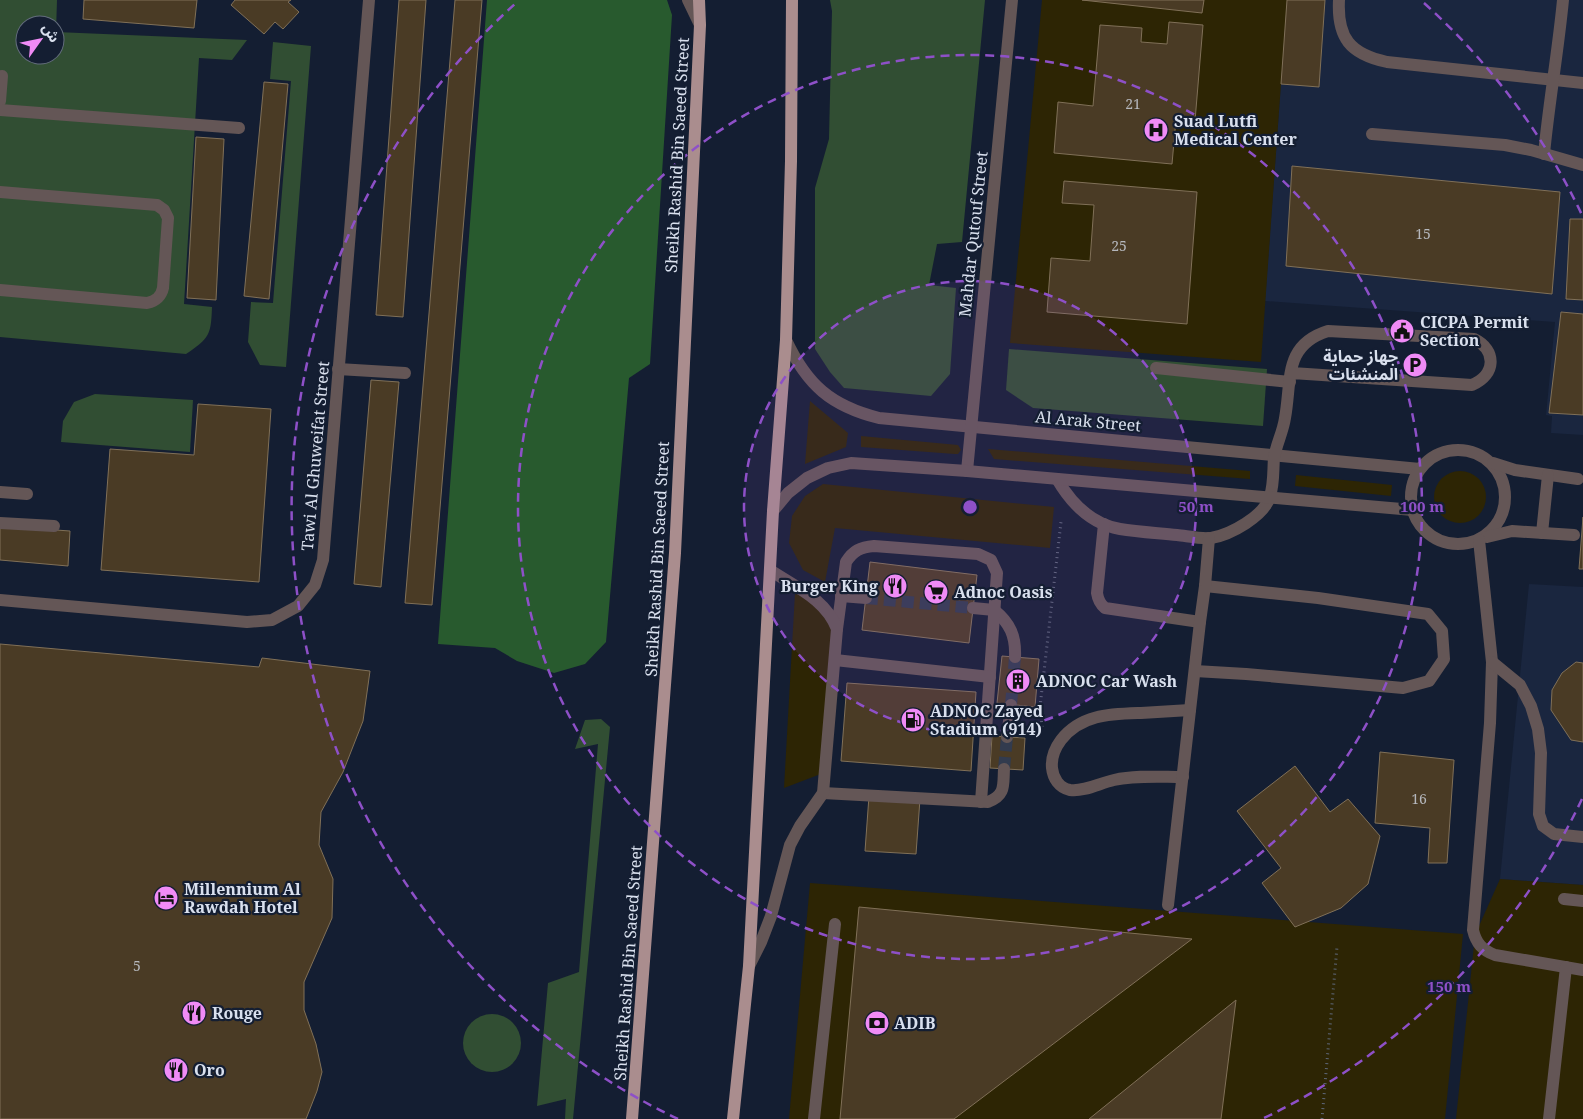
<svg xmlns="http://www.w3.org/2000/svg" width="1583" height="1119" viewBox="0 0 1583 1119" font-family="'Noto Serif','Noto Sans Arabic',serif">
	<rect width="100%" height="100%" fill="#141e32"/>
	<!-- built -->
	<g fill="#1a263f">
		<path d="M1287 0H1583V435L1551 433 1552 416 1546 415 1555 322 1265 301Z"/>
		<path d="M1529 584 1583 587V885L1500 879Z"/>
	</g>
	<!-- green -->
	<g fill="#314e33" fill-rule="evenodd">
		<path d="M0 0H57L56 32 247 40 232 60 199 58 184 304 212 307C211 334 210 338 186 354L0 337ZM25 25H55V55H25Z"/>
		<path d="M830 0H985L962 242 937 244 929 285 956 288 950 374 931 396 844 388 830 372 815 349V188L829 139 832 11Z"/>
		<path d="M273 42 311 46 286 367 260 365 248 342 251 302 273 303 291 81 270 79Z"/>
		<path d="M1009 349 1267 369 1263 426 1033 408 1006 390Z"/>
		<path d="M95 394 193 400 190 452 61 442 63 421 74 402Z"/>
		<path d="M601 719 610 727 573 1119H565L566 1099 537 1106 548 983 579 972 598 744 575 749 585 720Z"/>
		<circle cx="492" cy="1043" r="29"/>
	</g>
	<!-- forest -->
	<path fill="#285a2e" d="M487 0H667L672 15 650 364 629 378 606 642 585 664 554 673 517 661 495 648 438 644Z"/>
	<!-- sand -->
	<g fill="#2d2504">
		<path d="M1042 0H1287L1261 362 1010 343Z"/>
		<path d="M810 401 848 433 846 447 805 464Z"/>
		<path d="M861 436 958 445 961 450 958 454H955L861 447Z"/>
		<path d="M988 449 1250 471V479L994 459Z"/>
		<circle cx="1460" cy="497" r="26"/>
		<path d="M1296 475 1392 485 1391 496 1295 486Z"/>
		<path d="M823 484 1054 507 1050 548 835 528 825 582 803 570 789 543 792 516 805 496Z"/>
		<path d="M795 593 836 616 826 772 784 788Z"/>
		<path d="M1500 879 1583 885V1119H1456L1475 935Z"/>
		<path d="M810 883 1463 934 1445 1119H789Z"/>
	</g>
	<!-- building -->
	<g fill="#4a3b25" stroke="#807058">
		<path d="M84 0H197L194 28 83 19Z"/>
		<path d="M235 0H291L288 2 299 12 283 29 275 22 264 34 231 5Z"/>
		<path d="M399 0H426L403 317 376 315Z"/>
		<path d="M455 0H482L432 605 405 603Z"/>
		<path d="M1082 0H1204L1202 13Z"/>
		<path d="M1287 0H1325L1319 87 1281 84Z"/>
		<path d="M1169 22 1203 25 1195 121 1176 119 1172 164 1054 153 1058 102 1093 106 1100 25 1142 28 1141 42 1167 44Z"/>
		<path d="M264 82 288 84 269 299 244 296Z"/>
		<path d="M196 137 224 139 216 300 187 298Z"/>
		<path d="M1292 166 1560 192 1552 294 1286 266Z"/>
		<path d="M1064 181 1197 192 1187 324 1047 312 1051 258 1090 261 1094 205 1062 203Z"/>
		<path d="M1570 219H1583V300L1566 299Z"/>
		<path d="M1561 312 1583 314V415L1549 413Z"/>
		<path d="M371 380 399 382 381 587 354 584Z"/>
		<path d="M198 404 271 409 259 582 101 570 110 449 194 455Z"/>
		<path d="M1583 517V569H1579Z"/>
		<path d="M0 526 70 531 68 566 0 560Z"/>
		<path d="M870 562 977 575 969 643 862 630Z"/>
		<path d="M0 644 259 667 262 658 370 671 363 721 343 772 321 812 319 845 333 879 332 918 304 982V1010L316 1044 322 1072 317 1091 306 1119H0Z"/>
		<path d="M1002 656 1039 659 1035 707 997 703Z"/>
		<path d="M1576 662 1583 663V742L1571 740 1551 710 1552 690 1562 673Z"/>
		<path d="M847 683 976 692 971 771 841 761Z"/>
		<path d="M992 736 1025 738 1023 770 990 768Z"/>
		<path d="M1380 752 1454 760 1447 863H1428L1430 828 1375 823Z"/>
		<path d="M1295 766 1330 812 1348 799 1380 836 1368 884 1341 908 1295 927 1262 883 1281 868 1237 811Z"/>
		<path d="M869 796 920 799 916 854 865 851Z"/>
		<path d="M859 907 1192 939 954 1119H840Z"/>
		<path d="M1236 1000 1221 1119H1089Z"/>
	</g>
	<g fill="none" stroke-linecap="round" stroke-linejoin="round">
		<!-- minor-tunnel -->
		<g stroke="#323b4e" stroke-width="12" stroke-dasharray="12 6" stroke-linecap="butt">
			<path d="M866 598 973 608"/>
			<path d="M1011 705 1015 657"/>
			<path d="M1004 769 1007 737"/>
		</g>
		<!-- path -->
		<g stroke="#5f687a" stroke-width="3" stroke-dasharray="1 4" stroke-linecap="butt">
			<path d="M1042 727 1040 707 1061 522"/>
			<path d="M1322 1119 1337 947"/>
		</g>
		<!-- minor -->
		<g stroke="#645656" stroke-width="12">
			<path d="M688 0 700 25"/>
			<path d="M1339 0C1337 38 1350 54 1387 62L1583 83"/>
			<path d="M0 101 2 76"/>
			<path d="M0 110 239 128"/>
			<path d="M1372 134 1505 145 1531 150 1583 165"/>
			<path d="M1544 154C1549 102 1558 52 1563 0"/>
			<path d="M0 192 157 205 164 210 168 218 163 288C161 297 156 301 147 303L0 290"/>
			<path d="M786 340C807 385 831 406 879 418L1420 469"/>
			<path d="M1156 368 1290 382"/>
			<path d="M338 369 405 373"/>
			<circle cx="1458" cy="497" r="47"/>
			<path d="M1493 463 1515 470 1578 479"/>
			<path d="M967 471 1012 0"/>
			<path d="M1057 479C1071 503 1091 524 1120 529 1138 532 1158 533 1177 535 1187 536 1200 539 1211 538 1230 535 1265 516 1270 496 1274 484 1273 470 1274 458 1276 445 1283 432 1285 418 1292 380 1283 345 1328 331L1474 339C1497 350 1496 375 1472 385L1292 373"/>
			<path d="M0 492 27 494"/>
			<path d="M773 511 788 493 807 478 828 468 851 463 967 471 1413 510"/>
			<path d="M0 523 54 526"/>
			<path d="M1104 524 1097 593C1098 600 1100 604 1105 608L1200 622"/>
			<path d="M1542 533 1548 475"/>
			<path d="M1487 537 1512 531 1574 535"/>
			<path d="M1479 540 1492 662 1490 723 1473 930C1476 943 1482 950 1495 955L1583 970"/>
			<path d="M841 596 866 598"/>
			<path d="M0 600 247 622 272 620 298 606 315 585 323 560 369 0"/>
			<path d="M973 608 994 610"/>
			<path d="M994 610C1010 623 1016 636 1015 657"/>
			<path d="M837 629 846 562C853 551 860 547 874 546L978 554 991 560 997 573 981 802"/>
			<path d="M835 660 990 677"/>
			<path d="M1492 662 1520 685 1531 706 1538 729 1541 753 1539 814 1543 826 1554 834 1583 837"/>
			<path d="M1195 671 1246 674 1403 688 1429 681 1444 659 1442 631 1428 614 1318 598 1205 586"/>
			<path d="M1007 737 1011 705"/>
			<path d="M1183 777C1160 777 1136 775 1114 780 1100 783 1084 792 1070 790 1059 788 1053 778 1052 768 1051 757 1055 748 1061 740 1081 714 1111 714 1141 713 1157 712 1174 711 1190 710"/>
			<path d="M823 793 988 802C1006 795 1003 785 1004 769"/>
			<path d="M1564 899 1583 901"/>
			<path d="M1168 905 1200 622 1205 586 1209 538"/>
			<path d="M749 966 761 942 771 916 790 845 800 826 823 793 837 629C826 599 795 587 770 570"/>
			<path d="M814 1119 835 924"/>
			<path d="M1549 1119 1566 967"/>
		</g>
		<!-- major -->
		<g stroke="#aa8d8e" stroke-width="12">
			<path d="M632 1119 675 553 700 25 699 0"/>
			<path d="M733 1119 749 966 773 511 786 340 791 161 792 0"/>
		</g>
	</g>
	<!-- distance rings -->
	<circle cx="970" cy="507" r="226" fill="#8e50c8" fill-opacity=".12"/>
	<g fill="none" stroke="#8e50c8" stroke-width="2.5" stroke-dasharray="9 6">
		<circle cx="970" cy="507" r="226"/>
		<circle cx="970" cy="507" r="452"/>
		<path d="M1582 799A678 678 0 0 1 1262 1119M678 1119A678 678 0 0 1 516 3M1424 3A678 678 0 0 1 1582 215"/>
	</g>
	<!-- icons -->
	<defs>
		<symbol id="hospital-disc" viewBox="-11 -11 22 22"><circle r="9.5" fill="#f08bf6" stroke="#141e32"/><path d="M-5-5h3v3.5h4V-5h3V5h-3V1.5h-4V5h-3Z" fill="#111"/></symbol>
		<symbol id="civic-disc" viewBox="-11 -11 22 22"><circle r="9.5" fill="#f08bf6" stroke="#141e32"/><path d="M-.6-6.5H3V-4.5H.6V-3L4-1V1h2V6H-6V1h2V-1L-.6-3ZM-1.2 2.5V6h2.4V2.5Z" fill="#111"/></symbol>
		<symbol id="parking-disc" viewBox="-11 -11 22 22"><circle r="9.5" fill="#f08bf6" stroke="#141e32"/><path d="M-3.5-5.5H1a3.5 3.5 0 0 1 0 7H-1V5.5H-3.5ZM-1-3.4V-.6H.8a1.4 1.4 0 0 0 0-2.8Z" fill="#111"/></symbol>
		<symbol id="restaurant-disc" viewBox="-11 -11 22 22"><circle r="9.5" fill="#f08bf6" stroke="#141e32"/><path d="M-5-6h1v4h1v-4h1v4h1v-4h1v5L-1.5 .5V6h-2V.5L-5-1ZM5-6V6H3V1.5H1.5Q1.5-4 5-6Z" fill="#111"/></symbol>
		<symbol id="supermarket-disc" viewBox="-11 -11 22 22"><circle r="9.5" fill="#f08bf6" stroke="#141e32"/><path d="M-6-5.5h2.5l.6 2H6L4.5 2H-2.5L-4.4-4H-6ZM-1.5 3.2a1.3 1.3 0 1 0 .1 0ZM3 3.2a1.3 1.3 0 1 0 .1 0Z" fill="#111"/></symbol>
		<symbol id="building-disc" viewBox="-11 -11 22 22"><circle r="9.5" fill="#f08bf6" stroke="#141e32"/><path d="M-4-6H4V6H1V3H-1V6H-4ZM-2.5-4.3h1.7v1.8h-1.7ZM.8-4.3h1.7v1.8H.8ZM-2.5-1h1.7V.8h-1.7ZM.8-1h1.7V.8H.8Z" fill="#111"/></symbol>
		<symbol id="fuel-disc" viewBox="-11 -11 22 22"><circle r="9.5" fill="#f08bf6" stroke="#141e32"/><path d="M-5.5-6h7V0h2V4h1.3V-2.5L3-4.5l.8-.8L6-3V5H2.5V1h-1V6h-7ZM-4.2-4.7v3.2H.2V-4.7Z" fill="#111"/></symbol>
		<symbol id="hotel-disc" viewBox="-11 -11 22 22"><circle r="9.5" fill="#f08bf6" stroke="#141e32"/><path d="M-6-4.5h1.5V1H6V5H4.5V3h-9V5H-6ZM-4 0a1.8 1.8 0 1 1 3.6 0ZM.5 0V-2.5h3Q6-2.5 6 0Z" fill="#111"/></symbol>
		<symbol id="bank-disc" viewBox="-11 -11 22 22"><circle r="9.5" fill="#f08bf6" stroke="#141e32"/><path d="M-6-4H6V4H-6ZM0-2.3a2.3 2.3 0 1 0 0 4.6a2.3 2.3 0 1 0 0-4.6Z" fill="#111"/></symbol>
	</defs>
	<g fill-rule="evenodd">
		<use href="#hospital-disc" x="1142" y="116" width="28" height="28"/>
		<use href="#civic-disc" x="1388" y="317" width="28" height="28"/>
		<use href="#parking-disc" x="1401" y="351" width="28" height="28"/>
		<use href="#restaurant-disc" x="881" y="572" width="28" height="28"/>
		<use href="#supermarket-disc" x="922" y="578" width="28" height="28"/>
		<use href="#building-disc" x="1004" y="667" width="28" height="28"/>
		<use href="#fuel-disc" x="899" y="706" width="28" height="28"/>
		<use href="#hotel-disc" x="152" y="884" width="28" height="28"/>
		<use href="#restaurant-disc" x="180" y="999" width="28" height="28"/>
		<use href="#bank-disc" x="863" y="1009" width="28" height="28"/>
		<use href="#restaurant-disc" x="162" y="1056" width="28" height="28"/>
	</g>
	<g text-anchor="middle" stroke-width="4.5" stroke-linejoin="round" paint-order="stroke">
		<!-- number labels -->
		<g font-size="14" fill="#b5b7bc">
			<text x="1133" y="109">21</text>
			<text x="1423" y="239">15</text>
			<text x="1119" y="251">25</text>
			<text x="1419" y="804">16</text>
			<text x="137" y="971">5</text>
		</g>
		<!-- poi labels -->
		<g font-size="16" font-weight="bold" fill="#d9e0ee" stroke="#141e32" text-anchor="start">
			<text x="1174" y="127">Suad Lutfi<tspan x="1174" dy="18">Medical Center</tspan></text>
			<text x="1420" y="328">CICPA Permit<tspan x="1420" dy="18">Section</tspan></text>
			<text x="1398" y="362" text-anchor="end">جهاز حماية<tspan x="1398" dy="18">المنشئات</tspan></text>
			<text x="878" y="592" text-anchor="end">Burger King</text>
			<text x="954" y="598">Adnoc Oasis</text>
			<text x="1036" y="687">ADNOC Car Wash</text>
			<text x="930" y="717">ADNOC Zayed<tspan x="930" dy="18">Stadium (914)</tspan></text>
			<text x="184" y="895">Millennium Al<tspan x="184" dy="18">Rawdah Hotel</tspan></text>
			<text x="212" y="1019">Rouge</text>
			<text x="894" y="1029">ADIB</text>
			<text x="194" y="1076">Oro</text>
		</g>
		<!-- street labels -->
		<g font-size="16" fill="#d9e0ee" stroke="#141e32">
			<text transform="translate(677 155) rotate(-87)" y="6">Sheikh Rashid Bin Saeed Street</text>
			<text transform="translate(973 234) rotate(-84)" y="6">Mahdar Qutouf Street</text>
			<text transform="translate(1088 421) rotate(5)" y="6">Al Arak Street</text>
			<text transform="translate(315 456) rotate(-85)" y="6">Tawi Al Ghuweifat Street</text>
			<text transform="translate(657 559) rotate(-87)" y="6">Sheikh Rashid Bin Saeed Street</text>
			<text transform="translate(628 963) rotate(-86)" y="6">Sheikh Rashid Bin Saeed Street</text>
		</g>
	</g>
	<circle cx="970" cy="507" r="8" fill="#8e50c8" stroke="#141e32" stroke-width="2.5"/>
	<g font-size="15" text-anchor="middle" font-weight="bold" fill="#8e50c8" stroke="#141e32" stroke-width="4.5" stroke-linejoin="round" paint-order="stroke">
		<text x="1196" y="512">50 m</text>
		<text x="1422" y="512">100 m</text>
		<text x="1449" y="992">150 m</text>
	</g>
	<!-- north arrow -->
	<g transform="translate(40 40) rotate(57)"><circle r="24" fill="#141e32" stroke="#636c7d"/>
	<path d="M0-4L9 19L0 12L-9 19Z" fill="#f08bf6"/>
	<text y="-8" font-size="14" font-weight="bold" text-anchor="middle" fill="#d9e0ee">ش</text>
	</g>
</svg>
